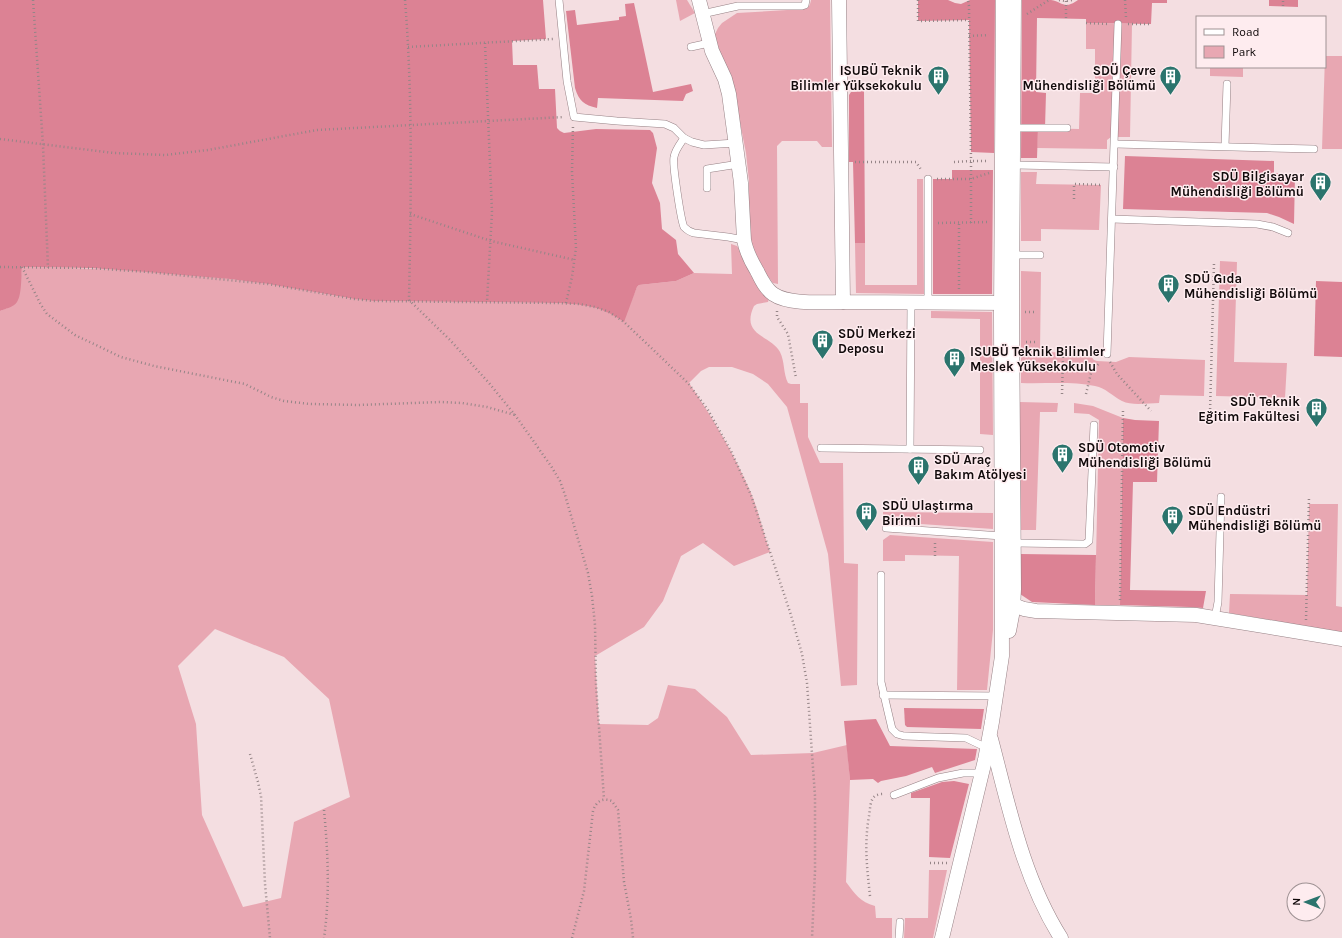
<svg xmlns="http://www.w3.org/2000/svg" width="1342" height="938" viewBox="0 0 1342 938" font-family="Karla,sans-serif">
	<rect width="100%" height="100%" fill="#f4dee1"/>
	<!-- green -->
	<g fill="#e8a7b2" fill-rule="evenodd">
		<path d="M676 0H687L695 13 680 21Z"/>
		<path d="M811 0H830L832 147H822L817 141H782L777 146 778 284 773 283 763 270 752 248 749 227V181L746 153 734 92 715 40V34L718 28 722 23 737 13 804 9C809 8 810 5 811 0Z"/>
		<path d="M1086 23 1132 24 1130 137H1111L1107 140V149L1037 148 1038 128 1079 129 1080 93H1095V49H1086Z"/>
		<path d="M1325 56H1342V149H1322Z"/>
		<path d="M1210 67H1243V77L1210 76Z"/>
		<path d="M1021 172H1037L1036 184 1101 185 1099 230 1041 229V241H1021Z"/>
		<path d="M917 179H923L924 294 856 293 855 243H865V285H917Z"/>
		<path d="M731 244 737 246 740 249 769 298 768 302 757 304 754 306C740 336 771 335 780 352 785 362 783 373 788 383L791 384H800V403H808V437L820 463H843L844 563 858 564 857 685 841 686 828 554 787 407 768 384 753 374 732 367H709L701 371 689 383C713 418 734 454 751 493 759 512 763 532 770 552L734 566 703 543 681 556 663 601 644 627 595 656 599 724 648 725 658 718 668 685 695 689 727 717 751 755 813 753 847 745 850 780 846 882C855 894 860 902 875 906L876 918H892V938H0V311L10 307 19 293 22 267C104 268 187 272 268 284 303 289 337 298 373 301L556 303C584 305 599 305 623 321L637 287 639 285 676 281 694 273 732 274ZM215 629 284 657 329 699 350 797 294 822 281 898 243 907 202 815 196 724 178 666Z"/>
		<path d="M1220 261 1237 262 1234 362 1287 363 1285 398 1216 396Z"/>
		<path d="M1021 271 1041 272 1040 352 1088 353 1094 360 1097 361 1116 362 1129 357 1205 360 1204 396 1160 395 1159 403C1148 403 1132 406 1122 401 1112 396 1106 388 1095 386 1072 381 1044 384 1021 383Z"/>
		<path d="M931 311 992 312 993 435 980 434V319L931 318Z"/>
		<path d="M1020 402 1058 403 1057 412H1040L1036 530H1020Z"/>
		<path d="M1074 403 1093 406 1123 418 1120 605H1095L1099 420 1089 414 1074 413Z"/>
		<path d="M1309 504H1338L1336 606 1342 607V632L1229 613 1230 594 1307 595Z"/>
		<path d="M883 512 993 513V529L892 522 883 516Z"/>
		<path d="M890 535 993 542V630L987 690H957L959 556 905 555V561H883V540Z"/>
		<path d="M929 870H947L933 938H904L905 918H928Z"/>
	</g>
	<!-- forest -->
	<g fill="#dc8294">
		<path d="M0 0H543L546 39 512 41 513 65H537L539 89H555L557 128 560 131 564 133 596 129 650 130 653 133 657 148 652 183 660 203 662 229 676 240 678 254 694 273 676 281 639 285 637 287 624 322C599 305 584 305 556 303L373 301 354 299 268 284 230 279 147 272 89 268 22 267C21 276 22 295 17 302 14 307 5 309 0 311Z"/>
		<path d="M918 0H948L955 3 961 4 970 0H995L994 153 971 152 969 20 918 21Z"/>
		<path d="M1022 0C1032 0 1042 0 1051 0 1063 2 1064 10 1078 0H1167V3H1152L1151 24 1086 23V19L1037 18 1036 92 1046 93 1045 128 1038 129 1037 158H1021Z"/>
		<path d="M1269 0H1298V7L1269 6Z"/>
		<path d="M634 3 653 92 691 84 693 91 686 94 683 101 598 98 597 108C584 105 579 101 575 88L566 11 575 10 577 25 619 20V17L626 16 625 4Z"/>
		<path d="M864 91 865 243H855L853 162H849V95L851 92Z"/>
		<path d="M1125 156 1274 161V173L1295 174 1294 224 1279 217 1267 213 1123 209Z"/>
		<path d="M952 170H993L992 294H933V179H952Z"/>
		<path d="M1316 281 1342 282V357L1314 356Z"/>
		<path d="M1123 418 1135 420 1159 421 1157 482H1133L1130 590 1206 591 1203 608 1190 607 1120 605Z"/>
		<path d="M1020 554 1096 555 1095 605 1032 602 1020 594Z"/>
		<path d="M904 708 984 709 981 729 907 727 905 725Z"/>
		<path d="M876 719 890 746 977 749 975 760 935 773 932 767 906 776 881 781 878 783 873 779 850 780 844 721Z"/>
		<path d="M954 781 969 784 950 858 929 857 930 798H911V793L942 782Z"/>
	</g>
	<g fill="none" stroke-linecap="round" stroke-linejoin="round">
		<defs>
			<g id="lane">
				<path d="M559 0 567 81 574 117 617 121 665 124 674 128 684 138 692 142 704 145 736 143"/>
				<path d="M702 14 738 6H802L805 5 806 0"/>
				<path d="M691 47 709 43"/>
				<path d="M1014 128H1067"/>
				<path d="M684 138C680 144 675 150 674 157 672 163 681 221 684 227 687 230 690 232 694 233L728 237 744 240"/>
				<path d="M1115 144 1314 149"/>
				<path d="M1225 146 1227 84"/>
				<path d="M1012 165 1114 167"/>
				<path d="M928 179V302"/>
				<path d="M707 188V169L739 164"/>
				<path d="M1112 219 1257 224 1273 227 1288 233"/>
				<path d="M1013 255H1040"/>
				<path d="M1107 354 1118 24"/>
				<path d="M821 448 980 450"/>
				<path d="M910 449 911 302"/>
				<path d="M886 528 1002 536"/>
				<path d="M1013 543 1082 544H1085L1089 541 1094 425"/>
				<path d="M881 575V682L892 729 897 734 904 736 966 738 987 748"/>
				<path d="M1215 618 1218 602 1221 497"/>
				<path d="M883 695 997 696"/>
				<path d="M894 795 938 778 963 773H982"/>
				<path d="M899 938 900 922"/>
			</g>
			<g id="street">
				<path d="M699 0 712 51 725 79 729 94 741 183 744 240C746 251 751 261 757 271 761 279 765 288 773 294 789 305 824 302 843 302"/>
				<path d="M839 0 843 302 1010 303"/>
				<path d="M1005 602 1024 609 1036 611 1196 615 1342 639"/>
				<path d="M1009 631 1013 610 1014 589 1012 303 1014 0"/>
				<path d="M991 739C1009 807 1023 878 1061 938"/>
				<path d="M942 938 985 760 992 722 1002 656 1001 314 1003 0"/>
			</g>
		</defs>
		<!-- lane casing -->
		<use href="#lane" stroke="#968185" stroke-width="8"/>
		<!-- street casing -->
		<use href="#street" stroke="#968185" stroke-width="15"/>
		<!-- path -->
		<g stroke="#958587" stroke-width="2.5" stroke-dasharray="1 3" stroke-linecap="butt">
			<path d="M33 0 43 145 48 268"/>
			<path d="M405 0C413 100 411 200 409 300L450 340 489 383 515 415 551 466 560 481 565 495 588 573 592 596 595 625 596 684 604 799"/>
			<path d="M918 0V21L969 20"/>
			<path d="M1059 0 1066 1 1072 0"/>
			<path d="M1125 0 1126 17"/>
			<path d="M1066 1V18"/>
			<path d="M1283 6V0"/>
			<path d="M1027 14 1049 0"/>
			<path d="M1086 23 1109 24"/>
			<path d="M1128 24H1151"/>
			<path d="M969 36 989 35"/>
			<path d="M485 43 492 212 487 302"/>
			<path d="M408 47 553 39"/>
			<path d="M0 139 114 153 165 155 208 150 317 130 564 117"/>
			<path d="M855 162H916L922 171"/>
			<path d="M954 162 971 161 969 6 968 0"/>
			<path d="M937 179H971L989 173"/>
			<path d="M1074 199V184L1103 185"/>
			<path d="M410 214 491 241 575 260"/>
			<path d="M938 223 989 222"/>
			<path d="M971 223V161H989"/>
			<path d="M0 267 89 268 147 272 268 284 354 299 373 301 556 303 579 304 595 307 609 312 624 322 688 383 708 410 731 451 751 495 791 615 802 654 807 683 815 796V871L812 938"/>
			<path d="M22 267 41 305 47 314 75 335 121 357 154 366 245 384 271 397 284 401 310 404 358 405 441 402 462 403 487 407 515 415"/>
			<path d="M959 289V223"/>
			<path d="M566 303 572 277 576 248 572 172 573 126"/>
			<path d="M777 311V317L788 334 796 378"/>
			<path d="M1025 312H1037"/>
			<path d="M1026 342H1038"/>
			<path d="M1110 362 1117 374 1151 411"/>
			<path d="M1062 394 1063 357"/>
			<path d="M1086 394 1091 373 1100 362"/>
			<path d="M1210 413 1214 263"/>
			<path d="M935 556V540"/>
			<path d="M1120 600 1123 410"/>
			<path d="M1306 620 1309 497"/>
			<path d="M250 754 258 782 261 796 265 884 270 938"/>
			<path d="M324 810C328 853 330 895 324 938"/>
			<path d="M930 863H947"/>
			<path d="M870 896C867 867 864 845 869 816 870 810 870 803 873 798 876 794 881 794 885 794"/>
			<path d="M572 938 584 891 593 811C596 802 602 797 612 801L618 810 624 882 631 919 633 938"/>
		</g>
		<!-- lane -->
		<use href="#lane" stroke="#fff" stroke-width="7"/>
		<!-- street -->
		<use href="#street" stroke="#fff" stroke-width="14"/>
	</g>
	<!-- icons -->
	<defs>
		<symbol id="building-pin" viewBox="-11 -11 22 30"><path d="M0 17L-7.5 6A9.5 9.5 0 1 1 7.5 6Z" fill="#2b746d" stroke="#feecef"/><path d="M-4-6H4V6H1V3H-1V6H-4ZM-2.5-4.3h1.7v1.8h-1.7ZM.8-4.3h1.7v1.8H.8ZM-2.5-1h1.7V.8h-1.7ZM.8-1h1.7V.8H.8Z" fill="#fff"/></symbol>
	</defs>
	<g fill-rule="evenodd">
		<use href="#building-pin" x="926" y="64" width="25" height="34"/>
		<use href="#building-pin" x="1158" y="64" width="25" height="34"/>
		<use href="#building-pin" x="1308" y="170" width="25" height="34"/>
		<use href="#building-pin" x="1156" y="272" width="25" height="34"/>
		<use href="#building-pin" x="810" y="328" width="25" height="34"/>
		<use href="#building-pin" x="942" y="346" width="25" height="34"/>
		<use href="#building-pin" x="1304" y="396" width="25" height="34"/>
		<use href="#building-pin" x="1050" y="442" width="25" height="34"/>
		<use href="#building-pin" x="906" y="454" width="25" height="34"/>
		<use href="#building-pin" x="854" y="500" width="25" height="34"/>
		<use href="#building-pin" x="1160" y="504" width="25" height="34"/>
	</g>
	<g text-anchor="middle" stroke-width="3" stroke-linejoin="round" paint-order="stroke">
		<!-- poi labels -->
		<g font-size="13" font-weight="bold" fill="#110a0b" stroke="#feecef" text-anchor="start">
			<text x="922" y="75" text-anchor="end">ISUBÜ Teknik<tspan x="922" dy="15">Bilimler Yüksekokulu</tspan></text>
			<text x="1156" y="75" text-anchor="end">SDÜ Çevre<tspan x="1156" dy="15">Mühendisliği Bölümü</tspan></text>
			<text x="1304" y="181" text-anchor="end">SDÜ Bilgisayar<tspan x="1304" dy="15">Mühendisliği Bölümü</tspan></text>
			<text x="1184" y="283">SDÜ Gıda<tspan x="1184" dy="15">Mühendisliği Bölümü</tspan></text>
			<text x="838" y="338">SDÜ Merkezi<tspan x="838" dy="15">Deposu</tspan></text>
			<text x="970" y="356">ISUBÜ Teknik Bilimler<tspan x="970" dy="15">Meslek Yüksekokulu</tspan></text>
			<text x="1300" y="406" text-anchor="end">SDÜ Teknik<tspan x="1300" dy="15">Eğitim Fakültesi</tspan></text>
			<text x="1078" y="452">SDÜ Otomotiv<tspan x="1078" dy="15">Mühendisliği Bölümü</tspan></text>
			<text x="934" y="464">SDÜ Araç<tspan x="934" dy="15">Bakım Atölyesi</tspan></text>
			<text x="882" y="510">SDÜ Ulaştırma<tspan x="882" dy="15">Birimi</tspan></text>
			<text x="1188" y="515">SDÜ Endüstri<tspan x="1188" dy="15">Mühendisliği Bölümü</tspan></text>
		</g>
	</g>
	<!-- legend -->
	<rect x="1196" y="16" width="130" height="52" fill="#feecef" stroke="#9f9294"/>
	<rect x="1204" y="29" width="20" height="6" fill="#ffffff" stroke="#9f9294"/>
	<text x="1232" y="36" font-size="12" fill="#110a0b">Road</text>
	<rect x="1204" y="46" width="20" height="12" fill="#e8a7b2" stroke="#9f9294"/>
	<text x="1232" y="56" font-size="12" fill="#110a0b">Park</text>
	<!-- north arrow -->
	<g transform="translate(1306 902) rotate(271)"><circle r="19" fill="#feecef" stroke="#9f9294"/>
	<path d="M0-3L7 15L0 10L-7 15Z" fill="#2b746d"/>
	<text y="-6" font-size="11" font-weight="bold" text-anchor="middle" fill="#110a0b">N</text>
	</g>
</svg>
